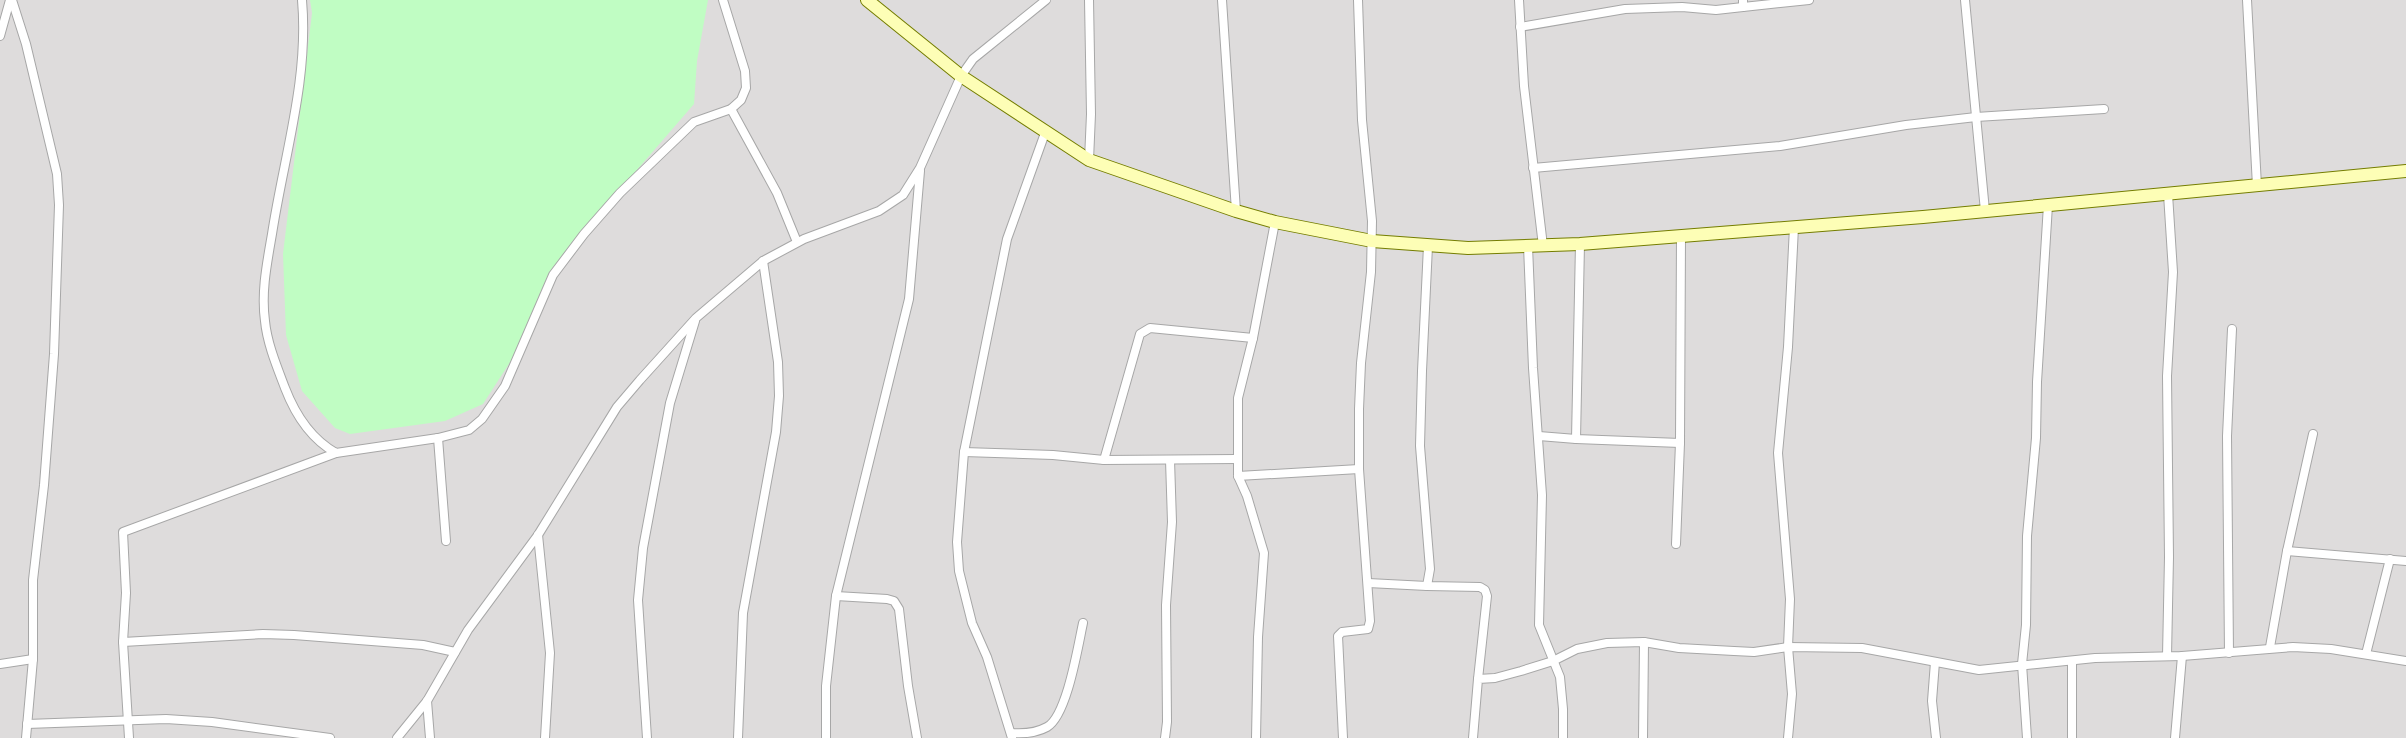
<svg xmlns="http://www.w3.org/2000/svg" width="2406" height="738" viewBox="0 0 2406 738" font-family="'Exo 2',sans-serif">
	<rect width="100%" height="100%" fill="#f1ede5"/>
	<!-- residential -->
	<rect fill="#dedcdc" x="0" y="0" width="2406" height="738"/>
	<!-- park -->
	<path fill="#c0fdc3" d="M310 0H708L697 61 694 104 553 267 518 350 483 404 445 421 350 434 335 428 302 391 286 335 283 254 312 13Z"/>
	<g fill="none" stroke-linecap="round" stroke-linejoin="round">
		<defs>
			<g id="street">
				<path d="M12 0 26 44 57 174 59 205 54 354 44 485 33 580V659L26 738"/>
				<path d="M302 0C309 79 284 156 272 234 267 263 261 292 265 321 267 343 277 367 285 388 295 414 311 439 336 453L438 438 469 430 482 419 505 386 553 275 584 234 620 193 694 122 731 109 741 100 746 88 745 71 723 0"/>
				<path d="M1089 0 1091 114 1089 160"/>
				<path d="M1222 0 1236 211"/>
				<path d="M1519 0 1524 86 1543 246"/>
				<path d="M1743 0V7L1809 0"/>
				<path d="M1965 0 1985 211"/>
				<path d="M2247 0 2257 186"/>
				<path d="M1520 27 1625 9 1682 7 1716 10 1743 7"/>
				<path d="M0 36 10 0"/>
				<path d="M731 109 777 193 797 242"/>
				<path d="M1533 168 1780 146 1906 125 1976 117 2104 109"/>
				<path d="M1275 222 1253 338 1238 398V476L1359 469"/>
				<path d="M1580 244 1576 439 1680 443 1681 236"/>
				<path d="M1428 246 1422 371 1420 446 1430 569 1427 586 1480 587 1485 590 1487 596 1478 679"/>
				<path d="M1528 246 1533 368 1542 495 1539 625 1560 677 1563 709V738"/>
				<path d="M1539 436 1576 439"/>
				<path d="M438 438 446 541"/>
				<path d="M964 452 1053 455 1104 460 1237 459"/>
				<path d="M1104 460 1140 334 1150 328 1253 338"/>
				<path d="M1238 476 1247 496 1264 553 1258 637 1256 738"/>
				<path d="M538 535 550 653 545 738"/>
				<path d="M1676 544 1680 443"/>
				<path d="M2287 551 2406 561"/>
				<path d="M1368 583 1427 586"/>
				<path d="M836 596 887 599 894 601 899 609 908 686 917 738"/>
				<path d="M123 642 263 634 294 635 423 645 455 652"/>
				<path d="M2270 647 2287 551 2313 434"/>
				<path d="M2229 653 2227 436 2232 329"/>
				<path d="M2366 654 2390 559"/>
				<path d="M2167 656 2169 557 2167 376 2173 272 2168 194"/>
				<path d="M2072 661V738"/>
				<path d="M1935 662 1932 701 1936 738"/>
				<path d="M0 664 33 659"/>
				<path d="M427 701 430 738"/>
				<path d="M27 724 166 719 212 722 330 738"/>
				<path d="M1011 733C1023 734 1036 733 1047 727 1067 716 1078 646 1083 623"/>
				<path d="M129 738 123 642 126 593 123 532 336 453"/>
				<path d="M397 738 427 701 468 630 538 535 617 407 640 380 696 318 763 261 804 239 879 211 903 195 920 168 961 76 973 59 1046 0"/>
				<path d="M647 738 638 600 643 548 670 403 695 321"/>
				<path d="M738 738 743 613 776 432 779 396 778 362 763 261"/>
				<path d="M826 738V686L836 596 909 299 920 171"/>
				<path d="M1012 738 987 657 972 623 959 571 957 542 964 452 1007 239 1045 133"/>
				<path d="M1165 738 1167 722 1166 605 1172 522 1170 460"/>
				<path d="M1343 738 1338 636 1342 632 1368 629 1370 621 1359 469V409L1361 363 1371 272 1372 221 1362 120 1358 0"/>
				<path d="M1473 738 1478 679 1495 678 1521 671 1553 661 1577 649 1607 643 1644 642 1679 648 1734 651 1754 652 1788 647 1862 648 1979 670 2095 658 2182 656 2293 647 2331 649 2406 661"/>
				<path d="M1643 738 1644 642"/>
				<path d="M1788 738 1792 694 1788 647 1790 599 1778 453 1788 347 1794 227"/>
				<path d="M2027 738 2022 664 2026 625 2027 536 2036 438 2037 382 2048 205"/>
				<path d="M2175 738 2182 656"/>
			</g>
			<path id="secondary" d="M867 0 961 76 1089 160 1236 211 1275 222 1372 241 1468 248 1580 244 1923 217 2406 171"/>
		</defs>
		<!-- street casing -->
		<use href="#street" stroke="#a7a7a7" stroke-width="10"/>
		<!-- secondary casing -->
		<use href="#secondary" stroke="#747d00" stroke-width="14"/>
		<!-- street -->
		<use href="#street" stroke="#fff" stroke-width="8"/>
		<!-- secondary -->
		<use href="#secondary" stroke="#fdfeb6" stroke-width="12"/>
	</g>
</svg>
